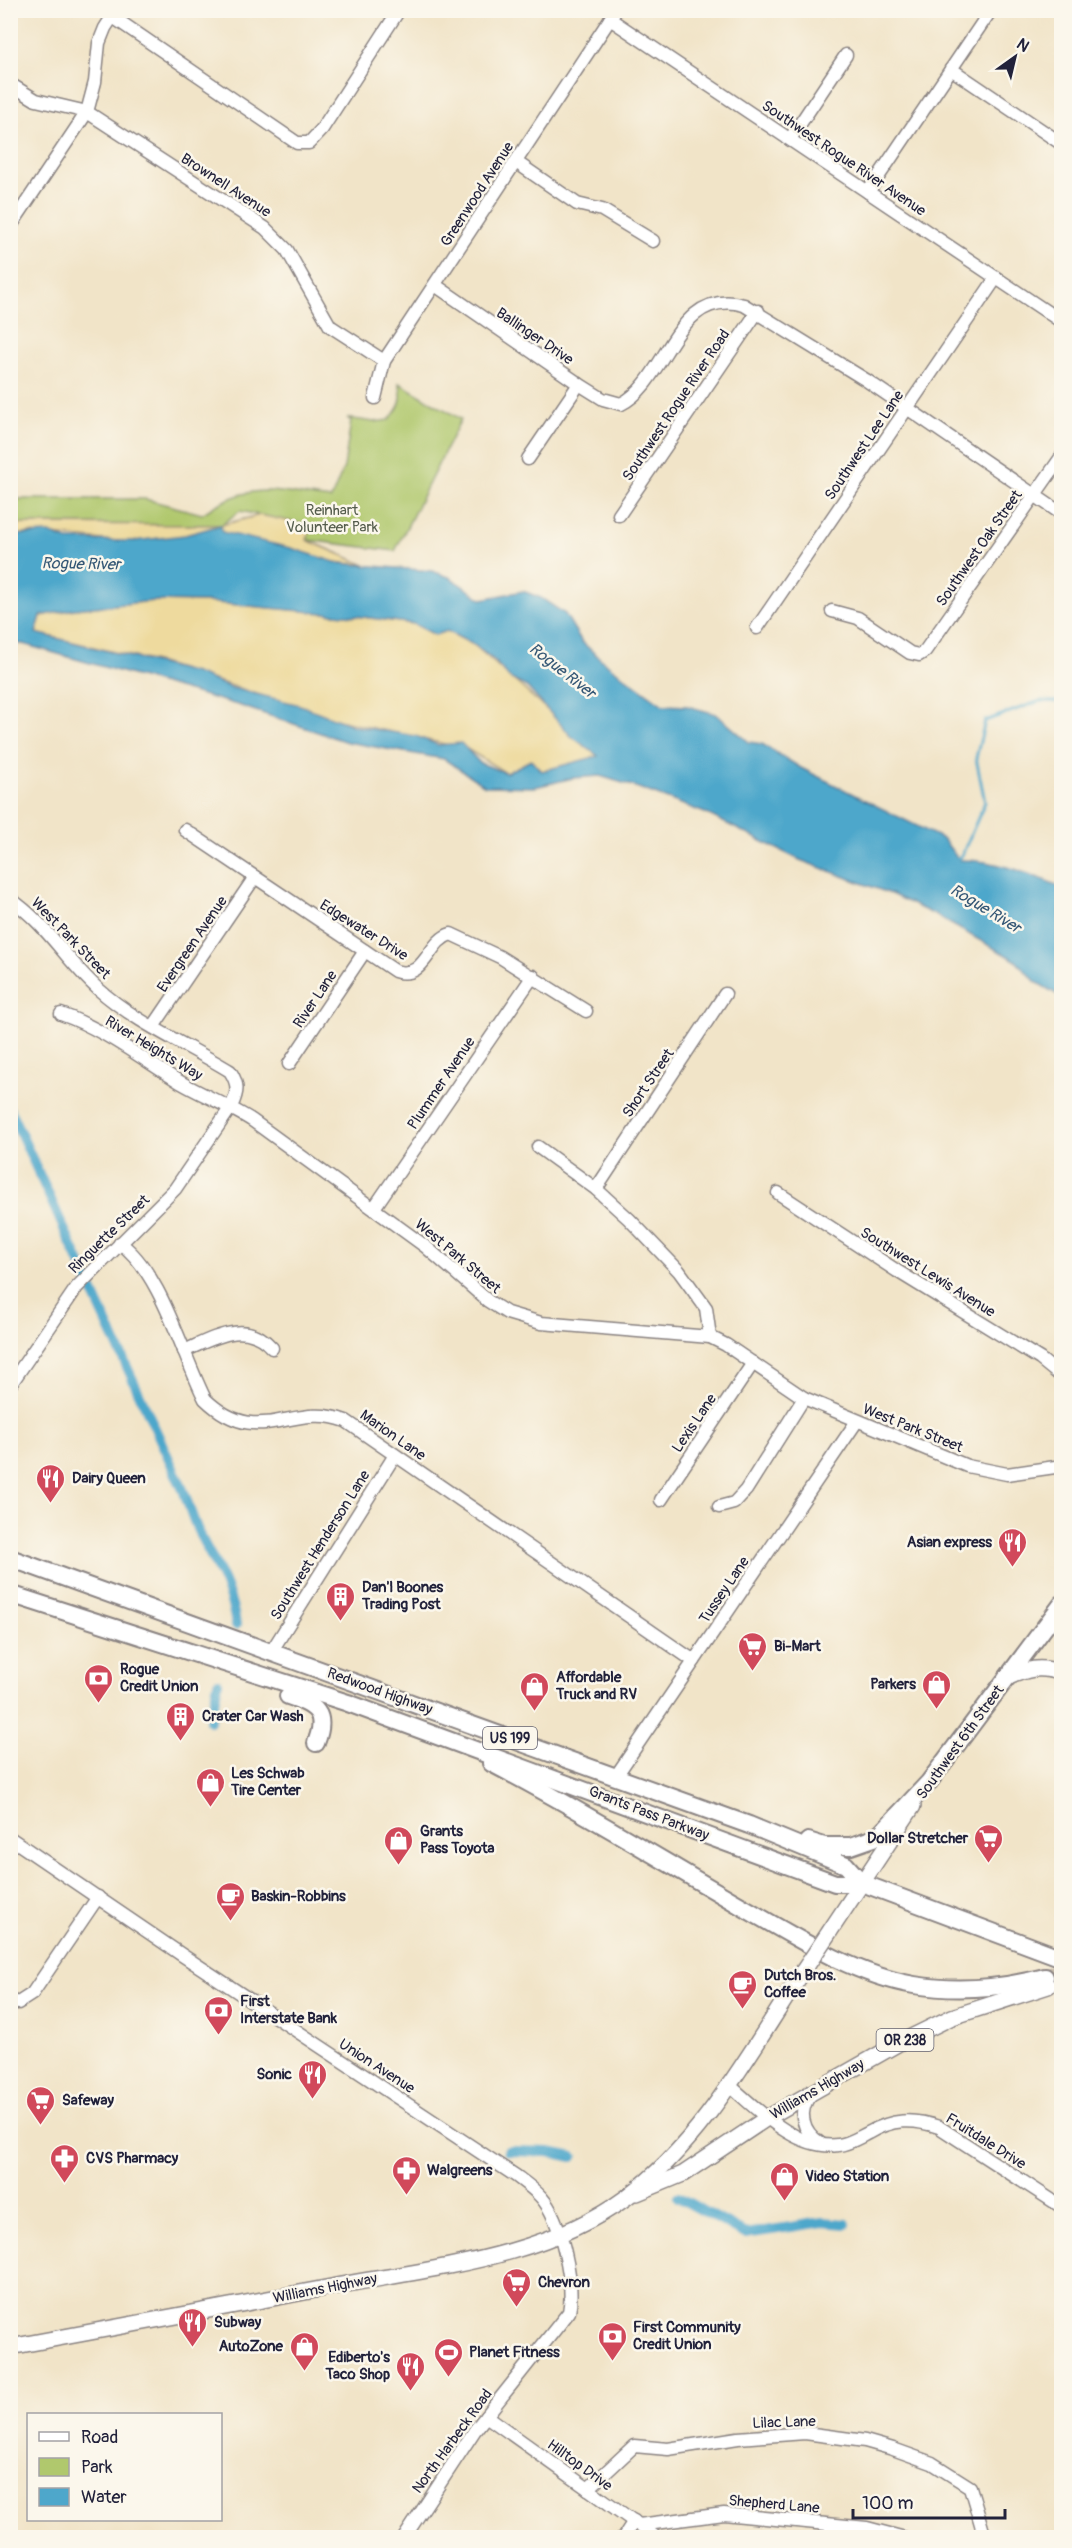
<svg xmlns="http://www.w3.org/2000/svg" width="1072" height="2548" viewBox="0 0 1072 2548" font-family="Pangolin,sans-serif">
	<rect width="100%" height="100%" fill="#fbf7ec"/>
	<filter id="ink" filterUnits="userSpaceOnUse"><feTurbulence type="fractalNoise" baseFrequency=".0167" numOctaves="2"/><feDisplacementMap in="SourceGraphic" scale="12" xChannelSelector="R" yChannelSelector="G"/><feConvolveMatrix kernelMatrix="1 2 1 2 8 2 1 2 1" color-interpolation-filters="sRGB"/></filter>
	<filter id="wash" filterUnits="userSpaceOnUse"><feTurbulence type="fractalNoise" baseFrequency=".008" numOctaves="4" result="noise"/><feDisplacementMap in="SourceGraphic" scale="24" xChannelSelector="R" yChannelSelector="G"/><feGaussianBlur stdDeviation="1.35" result="paint"/><feColorMatrix in="noise" values="0 0 0 0 0 0 0 0 0 0 0 0 0 0 0 0 0 1.4 0 .05"/><feComposite in="paint" operator="in"/></filter>
	<g filter="url(#wash)">
		<rect width="100%" height="100%" fill="#f1e4c8"/>
		<!-- green -->
		<path fill="#b0c86d" stroke="#697554" stroke-width="1.5" d="M399 383 461 419 395 551 307 540 312 526 240 511 221 525 11 524V499H145L202 514C252 480 274 492 331 499L344 467 351 421 347 418 374 422 389 420C400 407 404 400 399 383Z"/>
		<!-- sand -->
		<g fill="#eeda9e" stroke="#887e6c" stroke-width="1.5">
			<path d="M260 515 312 526 307 540 365 565 30 533 11 537V524L221 525Z"/>
			<path d="M154 601 206 602 348 615 414 624 435 635 446 631 474 645 599 756 542 771 531 760 506 773 467 749 338 720 164 664 36 633 41 616 74 609Z"/>
		</g>
		<!-- water -->
		<path fill="#4ea7cb" stroke="#386483" stroke-width="1.5" fill-rule="evenodd" d="M221 525 222 532 291 548 338 563 432 571 449 577 482 599 523 591 541 598 565 614 582 642 604 662 663 705 687 706 716 714 749 742 762 744 801 768 943 839 959 860C994 859 1030 874 1061 887V997L1036 982 1015 960 935 915 891 894 800 860 705 813 636 787 600 776 573 778 535 787 485 786 444 759 347 742 241 706 23 644 11 643V535L49 533 67 540 134 541 185 535ZM154 601 206 602 356 616 414 624 435 635 447 631 474 645 495 661 509 678 527 687 571 736 598 756 542 771 531 760 506 773 480 763 461 743 438 745 416 736 354 726 300 705 232 688 195 673 36 633 41 616 74 609Z"/>
		<g fill="none" stroke-linecap="round" stroke-linejoin="round">
			<!-- stream -->
			<path stroke="#4ea7cb" stroke-width="3" d="M956 860 962 855 985 802 976 758 985 721 1040 701 1062 702"/>
			<!-- canal -->
			<g stroke="#4ea7cb" stroke-width="10">
				<path d="M10 1110 184 1492C189 1506 193 1520 199 1533 215 1566 231 1587 236 1625"/>
				<path d="M210 1721 218 1683"/>
				<path d="M508 2151 549 2152 573 2157"/>
				<path d="M678 2197 745 2234 823 2222 846 2224"/>
			</g>
		</g>
	</g>
	<g filter="url(#ink)">
		<g fill="none" stroke-linecap="round" stroke-linejoin="round">
			<!-- major-tunnel -->
			<path stroke="#c8bdac" stroke-width="15" stroke-dasharray="15 8" stroke-linecap="butt" d="M1048 1986 1062 1981"/>
			<!-- highway-tunnel -->
			<path stroke="#c8bdac" stroke-width="16" stroke-dasharray="16 8" stroke-linecap="butt" d="M1045 1977 1062 1971"/>
			<defs>
				<g id="minor">
					<path d="M113 17 297 143H309L322 129 399 10"/>
					<path d="M610 19 1062 322"/>
					<path d="M951 69 1062 144"/>
					<path d="M10 84 36 100 87 112 265 228 287 250 330 326 384 361"/>
					<path d="M790 139 846 55"/>
					<path d="M516 162 577 204 602 210 653 241"/>
					<path d="M868 192 991 10"/>
					<path d="M10 227 87 112 95 82 99 43 105 28 116 11"/>
					<path d="M435 285 579 384 603 399 621 404C668 381 675 286 744 305L866 380 1062 514"/>
					<path d="M375 398 384 361 616 10"/>
					<path d="M528 459 579 384"/>
					<path d="M619 515 758 311"/>
					<path d="M832 611 858 618 910 653 919 655 925 651 1062 456"/>
					<path d="M757 628 996 278"/>
					<path d="M185 830 395 971C426 981 427 941 451 934L500 957 586 1011"/>
					<path d="M10 899C46 923 66 960 97 988 136 1023 186 1044 230 1071 239 1085 238 1092 231 1107L175 1189 77 1287 10 1385"/>
					<path d="M61 1014C104 1029 142 1059 180 1082 204 1096 230 1106 253 1121L426 1247 488 1301 507 1313 541 1323 710 1337 726 1345 804 1398 967 1466 1007 1474 1062 1466"/>
					<path d="M153 1027 255 877"/>
					<path d="M289 1064 365 951"/>
					<path d="M538 1147 596 1189 629 1219 679 1271 706 1308 710 1337"/>
					<path d="M596 1189 725 994"/>
					<path d="M778 1193 897 1271 1040 1359 1062 1377"/>
					<path d="M374 1208 533 976"/>
					<path d="M120 1243C161 1272 182 1354 205 1399 259 1451 292 1400 346 1421L694 1661"/>
					<path d="M184 1351C214 1338 246 1318 272 1348"/>
					<path d="M661 1500 753 1363"/>
					<path d="M719 1507 734 1503 746 1490 804 1398"/>
					<path d="M271 1652 395 1455"/>
					<path d="M616 1776 857 1421"/>
					<path d="M10 1838 182 1955 516 2176C524 2182 534 2189 541 2197 561 2219 575 2283 569 2312L475 2430 404 2538"/>
					<path d="M10 2000 18 2003 32 1994 98 1897"/>
					<path d="M728 2084C756 2108 796 2151 838 2145 849 2144 858 2138 868 2133 892 2119 912 2118 939 2127L1062 2207"/>
					<path d="M811 2094C797 2111 802 2131 820 2143"/>
					<path d="M486 2416 657 2538"/>
					<path d="M588 2489 634 2446 668 2449 738 2438 805 2433 865 2441 893 2449 932 2463 970 2487 985 2538"/>
					<path d="M639 2525 724 2514 867 2528 905 2538"/>
					<path d="M623 2538 634 2521"/>
				</g>
				<g id="major">
					<path d="M1006 1678C1027 1669 1040 1665 1062 1673"/>
					<path d="M830 1931 913 1806"/>
					<path d="M637 2193 683 2174 767 2118 899 2043 952 2017 1048 1986"/>
					<path d="M10 2347C117 2328 224 2307 331 2287 431 2268 543 2259 627 2197 704 2140 752 2048 804 1970"/>
				</g>
				<g id="highway">
					<path d="M10 1558 749 1825 846 1865 862 1883"/>
					<path d="M10 1594 348 1703 835 1883H862L1062 1958"/>
					<path d="M288 1696C316 1705 328 1713 316 1743"/>
					<path d="M491 1763C576 1807 658 1858 741 1906 795 1937 852 1974 914 1985 958 1992 1003 1988 1045 1977"/>
					<path d="M808 1841 824 1846H851L877 1837 929 1782 1062 1604"/>
				</g>
			</defs>
			<!-- minor casing -->
			<use href="#minor" stroke="#8a8382" stroke-width="15"/>
			<!-- major casing -->
			<use href="#major" stroke="#8a8382" stroke-width="18"/>
			<!-- highway casing -->
			<use href="#highway" stroke="#8a8382" stroke-width="20"/>
			<!-- minor -->
			<use href="#minor" stroke="#fff" stroke-width="12"/>
			<!-- major -->
			<use href="#major" stroke="#fff" stroke-width="15"/>
			<!-- highway -->
			<use href="#highway" stroke="#fff" stroke-width="16"/>
			<defs>
				<path id="major-bridge" d="M804 1970 830 1931"/>
			</defs>
			<!-- major-bridge casing -->
			<use href="#major-bridge" stroke="#8a8382" stroke-width="18" stroke-linecap="butt"/>
			<!-- major-bridge -->
			<use href="#major-bridge" stroke="#fff" stroke-width="15"/>
		</g>
	</g>
	<!-- icons -->
	<defs>
		<symbol id="restaurant-pin" viewBox="-11 -11 22 30"><path d="M0 17L-7.5 6A9.5 9.5 0 1 1 7.5 6Z" fill="#d1495b" stroke="#fbf7ec"/><path d="M-5-6h1v4h1v-4h1v4h1v-4h1v5L-1.5 .5V6h-2V.5L-5-1ZM5-6V6H3V1.5H1.5Q1.5-4 5-6Z" fill="#fff"/></symbol>
		<symbol id="building-pin" viewBox="-11 -11 22 30"><path d="M0 17L-7.5 6A9.5 9.5 0 1 1 7.5 6Z" fill="#d1495b" stroke="#fbf7ec"/><path d="M-4-6H4V6H1V3H-1V6H-4ZM-2.5-4.3h1.7v1.8h-1.7ZM.8-4.3h1.7v1.8H.8ZM-2.5-1h1.7V.8h-1.7ZM.8-1h1.7V.8H.8Z" fill="#fff"/></symbol>
		<symbol id="supermarket-pin" viewBox="-11 -11 22 30"><path d="M0 17L-7.5 6A9.5 9.5 0 1 1 7.5 6Z" fill="#d1495b" stroke="#fbf7ec"/><path d="M-6-5.5h2.5l.6 2H6L4.5 2H-2.5L-4.4-4H-6ZM-1.5 3.2a1.3 1.3 0 1 0 .1 0ZM3 3.2a1.3 1.3 0 1 0 .1 0Z" fill="#fff"/></symbol>
		<symbol id="bank-pin" viewBox="-11 -11 22 30"><path d="M0 17L-7.5 6A9.5 9.5 0 1 1 7.5 6Z" fill="#d1495b" stroke="#fbf7ec"/><path d="M-6-4H6V4H-6ZM0-2.3a2.3 2.3 0 1 0 0 4.6a2.3 2.3 0 1 0 0-4.6Z" fill="#fff"/></symbol>
		<symbol id="shop-pin" viewBox="-11 -11 22 30"><path d="M0 17L-7.5 6A9.5 9.5 0 1 1 7.5 6Z" fill="#d1495b" stroke="#fbf7ec"/><path d="M-5-2.5h2.3a2.7 3.5 0 0 1 5.4 0H5L5.5 6h-11ZM-1.5-2.5h3a1.5 2.3 0 0 0-3 0Z" fill="#fff"/></symbol>
		<symbol id="cafe-pin" viewBox="-11 -11 22 30"><path d="M0 17L-7.5 6A9.5 9.5 0 1 1 7.5 6Z" fill="#d1495b" stroke="#fbf7ec"/><path d="M-5.5-4.5H6V0H3Q3 3.5 0 3.5H-2.5Q-5.5 3.5-5.5 0ZM3-3.2v2h1.7v-2ZM-6 4.5H4V6H-6Z" fill="#fff"/></symbol>
		<symbol id="pharmacy-pin" viewBox="-11 -11 22 30"><path d="M0 17L-7.5 6A9.5 9.5 0 1 1 7.5 6Z" fill="#d1495b" stroke="#fbf7ec"/><path d="M-2-6h4v4h4v4h-4v4h-4v-4h-4v-4h4Z" fill="#fff"/></symbol>
		<symbol id="stadium-pin" viewBox="-11 -11 22 30"><path d="M0 17L-7.5 6A9.5 9.5 0 1 1 7.5 6Z" fill="#d1495b" stroke="#fbf7ec"/><path d="M0-5a6.5 5 0 1 0 0 10a6.5 5 0 1 0 0-10ZM-3.5-1.8h7v3.6h-7Z" fill="#fff"/></symbol>
	</defs>
	<g fill-rule="evenodd">
		<use href="#restaurant-pin" x="34" y="1462" width="33" height="45"/>
		<use href="#restaurant-pin" x="996" y="1526" width="33" height="45"/>
		<use href="#building-pin" x="324" y="1580" width="33" height="45"/>
		<use href="#supermarket-pin" x="736" y="1630" width="33" height="45"/>
		<use href="#bank-pin" x="82" y="1662" width="33" height="45"/>
		<use href="#shop-pin" x="920" y="1668" width="33" height="45"/>
		<use href="#shop-pin" x="518" y="1670" width="33" height="45"/>
		<use href="#building-pin" x="164" y="1700" width="33" height="45"/>
		<use href="#shop-pin" x="194" y="1766" width="33" height="45"/>
		<use href="#supermarket-pin" x="972" y="1822" width="33" height="45"/>
		<use href="#shop-pin" x="382" y="1824" width="33" height="45"/>
		<use href="#cafe-pin" x="214" y="1880" width="33" height="45"/>
		<use href="#cafe-pin" x="726" y="1968" width="33" height="45"/>
		<use href="#bank-pin" x="202" y="1994" width="33" height="45"/>
		<use href="#restaurant-pin" x="296" y="2058" width="33" height="45"/>
		<use href="#supermarket-pin" x="24" y="2084" width="33" height="45"/>
		<use href="#pharmacy-pin" x="48" y="2142" width="33" height="45"/>
		<use href="#pharmacy-pin" x="390" y="2154" width="33" height="45"/>
		<use href="#shop-pin" x="768" y="2160" width="33" height="45"/>
		<use href="#supermarket-pin" x="500" y="2266" width="33" height="45"/>
		<use href="#restaurant-pin" x="176" y="2306" width="33" height="45"/>
		<use href="#bank-pin" x="596" y="2320" width="33" height="45"/>
		<use href="#shop-pin" x="288" y="2330" width="33" height="45"/>
		<use href="#stadium-pin" x="432" y="2336" width="33" height="45"/>
		<use href="#restaurant-pin" x="394" y="2350" width="33" height="45"/>
	</g>
	<g text-anchor="middle" stroke-width="5" stroke-linejoin="round" paint-order="stroke">
		<!-- shield labels -->
		<g fill="#fbf7ec" stroke="#636270" stroke-width="1.5">
			<rect x="483" y="1727" width="54" height="22" rx="4.5"/>
			<rect x="876.5" y="2029" width="57" height="22" rx="4.5"/>
		</g>
		<g font-size="14" font-weight="bold" fill="#22223b">
			<text x="510" y="1743">US 199</text>
			<text x="905" y="2045">OR 238</text>
		</g>
		<!-- street labels -->
		<g font-size="15" fill="#22223b" stroke="#fbf7ec">
			<text transform="translate(844 158) rotate(34)" y="5">Southwest Rogue River Avenue</text>
			<text transform="translate(226 185) rotate(33)" y="5">Brownell Avenue</text>
			<text transform="translate(477 194) rotate(-57)" y="5">Greenwood Avenue</text>
			<text transform="translate(535 336) rotate(34)" y="5">Ballinger Drive</text>
			<text transform="translate(676 405) rotate(-56)" y="5">Southwest Rogue River Road</text>
			<text transform="translate(864 445) rotate(-56)" y="5">Southwest Lee Lane</text>
			<text transform="translate(979 548) rotate(-55)" y="5">Southwest Oak Street</text>
			<text transform="translate(364 930) rotate(32)" y="5">Edgewater Drive</text>
			<text transform="translate(71 938) rotate(46)" y="5">West Park Street</text>
			<text transform="translate(192 944) rotate(-56)" y="5">Evergreen Avenue</text>
			<text transform="translate(315 999) rotate(-56)" y="5">River Lane</text>
			<text transform="translate(154 1048) rotate(31)" y="5">River Heights Way</text>
			<text transform="translate(441 1083) rotate(-56)" y="5">Plummer Avenue</text>
			<text transform="translate(648 1083) rotate(-56)" y="5">Short Street</text>
			<text transform="translate(109 1234) rotate(-44)" y="5">Ringuette Street</text>
			<text transform="translate(458 1256) rotate(40)" y="5">West Park Street</text>
			<text transform="translate(928 1272) rotate(32)" y="5">Southwest Lewis Avenue</text>
			<text transform="translate(694 1423) rotate(-56)" y="5">Lexis Lane</text>
			<text transform="translate(913 1428) rotate(22)" y="5">West Park Street</text>
			<text transform="translate(393 1435) rotate(35)" y="5">Marion Lane</text>
			<text transform="translate(320 1545) rotate(-58)" y="5">Southwest Henderson Lane</text>
			<text transform="translate(724 1590) rotate(-56)" y="5">Tussey Lane</text>
			<text transform="translate(380 1691) rotate(20)" y="5">Redwood Highway</text>
			<text transform="translate(960 1742) rotate(-54)" y="5">Southwest 6th Street</text>
			<text transform="translate(649 1813) rotate(21)" y="5">Grants Pass Parkway</text>
			<text transform="translate(377 2066) rotate(33)" y="5">Union Avenue</text>
			<text transform="translate(817 2089) rotate(-30)" y="5">Williams Highway</text>
			<text transform="translate(986 2141) rotate(32)" y="5">Fruitdale Drive</text>
			<text transform="translate(325 2288) rotate(-11)" y="5">Williams Highway</text>
			<text transform="translate(784 2422) rotate(-2)" y="5">Lilac Lane</text>
			<text transform="translate(452 2441) rotate(-54)" y="5">North Harbeck Road</text>
			<text transform="translate(580 2465) rotate(36)" y="5">Hilltop Drive</text>
			<text transform="translate(774 2504) rotate(5)" y="5">Shepherd Lane</text>
		</g>
		<!-- park labels -->
		<g font-size="15" fill="#545c4c" stroke="#fbf7ec">
			<text x="332" y="515">Reinhart<tspan x="332" dy="17">Volunteer Park</tspan></text>
		</g>
		<!-- poi labels -->
		<g font-size="15" font-weight="bold" fill="#22223b" stroke="#fbf7ec" text-anchor="start">
			<text x="72" y="1483">Dairy Queen</text>
			<text x="992" y="1547" text-anchor="end">Asian express</text>
			<text x="362" y="1592">Dan'l Boones<tspan x="362" dy="17">Trading Post</tspan></text>
			<text x="774" y="1651">Bi-Mart</text>
			<text x="120" y="1674">Rogue<tspan x="120" dy="17">Credit Union</tspan></text>
			<text x="556" y="1682">Affordable<tspan x="556" dy="17">Truck and RV</tspan></text>
			<text x="916" y="1689" text-anchor="end">Parkers</text>
			<text x="202" y="1721">Crater Car Wash</text>
			<text x="231" y="1778">Les Schwab<tspan x="231" dy="17">Tire Center</tspan></text>
			<text x="420" y="1836">Grants<tspan x="420" dy="17">Pass Toyota</tspan></text>
			<text x="968" y="1843" text-anchor="end">Dollar Stretcher</text>
			<text x="251" y="1901">Baskin-Robbins</text>
			<text x="764" y="1980">Dutch Bros.<tspan x="764" dy="17">Coffee</tspan></text>
			<text x="240" y="2006">First<tspan x="240" dy="17">Interstate Bank</tspan></text>
			<text x="292" y="2079" text-anchor="end">Sonic</text>
			<text x="62" y="2105">Safeway</text>
			<text x="86" y="2163">CVS Pharmacy</text>
			<text x="427" y="2175">Walgreens</text>
			<text x="805" y="2181">Video Station</text>
			<text x="538" y="2287">Chevron</text>
			<text x="214" y="2327">Subway</text>
			<text x="633" y="2332">First Community<tspan x="633" dy="17">Credit Union</tspan></text>
			<text x="283" y="2351" text-anchor="end">AutoZone</text>
			<text x="469" y="2357">Planet Fitness</text>
			<text x="390" y="2362" text-anchor="end">Ediberto's<tspan x="390" dy="17">Taco Shop</tspan></text>
		</g>
		<!-- water labels -->
		<g font-size="16" font-style="italic" fill="#345775" stroke="#fbf7ec">
			<text transform="translate(81 563) rotate(1)" y="6">Rogue River</text>
			<text transform="translate(563 670) rotate(38)" y="6">Rogue River</text>
			<text transform="translate(986 908) rotate(31)" y="6">Rogue River</text>
		</g>
	</g>
	<!-- margin -->
	<rect width="1072" height="2548" fill="none" stroke="#fbf7ec" stroke-width="36"/>
	<!-- legend -->
	<rect x="27" y="2413" width="195" height="108" fill="#fbf7ec" stroke="#a4a2a5" stroke-width="1.5"/>
	<rect x="39" y="2432" width="30" height="9" fill="#ffffff" stroke="#a4a2a5" stroke-width="1.5"/>
	<text x="81" y="2443" font-size="18" fill="#22223b">Road</text>
	<rect x="39" y="2458" width="30" height="18" fill="#b0c86d" stroke="#a4a2a5" stroke-width="1.5"/>
	<text x="81" y="2473" font-size="18" fill="#22223b">Park</text>
	<rect x="39" y="2488" width="30" height="18" fill="#4ea7cb" stroke="#a4a2a5" stroke-width="1.5"/>
	<text x="81" y="2503" font-size="18" fill="#22223b">Water</text>
	<!-- north arrow -->
	<g transform="translate(1015 57) rotate(34)" stroke="#fbf7ec" stroke-width="4.5" paint-order="stroke">
	<path d="M0-4.5L10 22L0 15L-10 22Z" fill="#22223b"/>
	<text y="-9" font-size="16" font-weight="bold" text-anchor="middle" fill="#22223b">N</text>
	</g>
	<!-- scale -->
	<path d="M853 2509v9h152v-9" fill="none" stroke="#22223b" stroke-width="3"/>
	<text x="862" y="2509" font-size="18" fill="#22223b" stroke="#fbf7ec" stroke-width="4.5" paint-order="stroke">100 m</text>
</svg>
